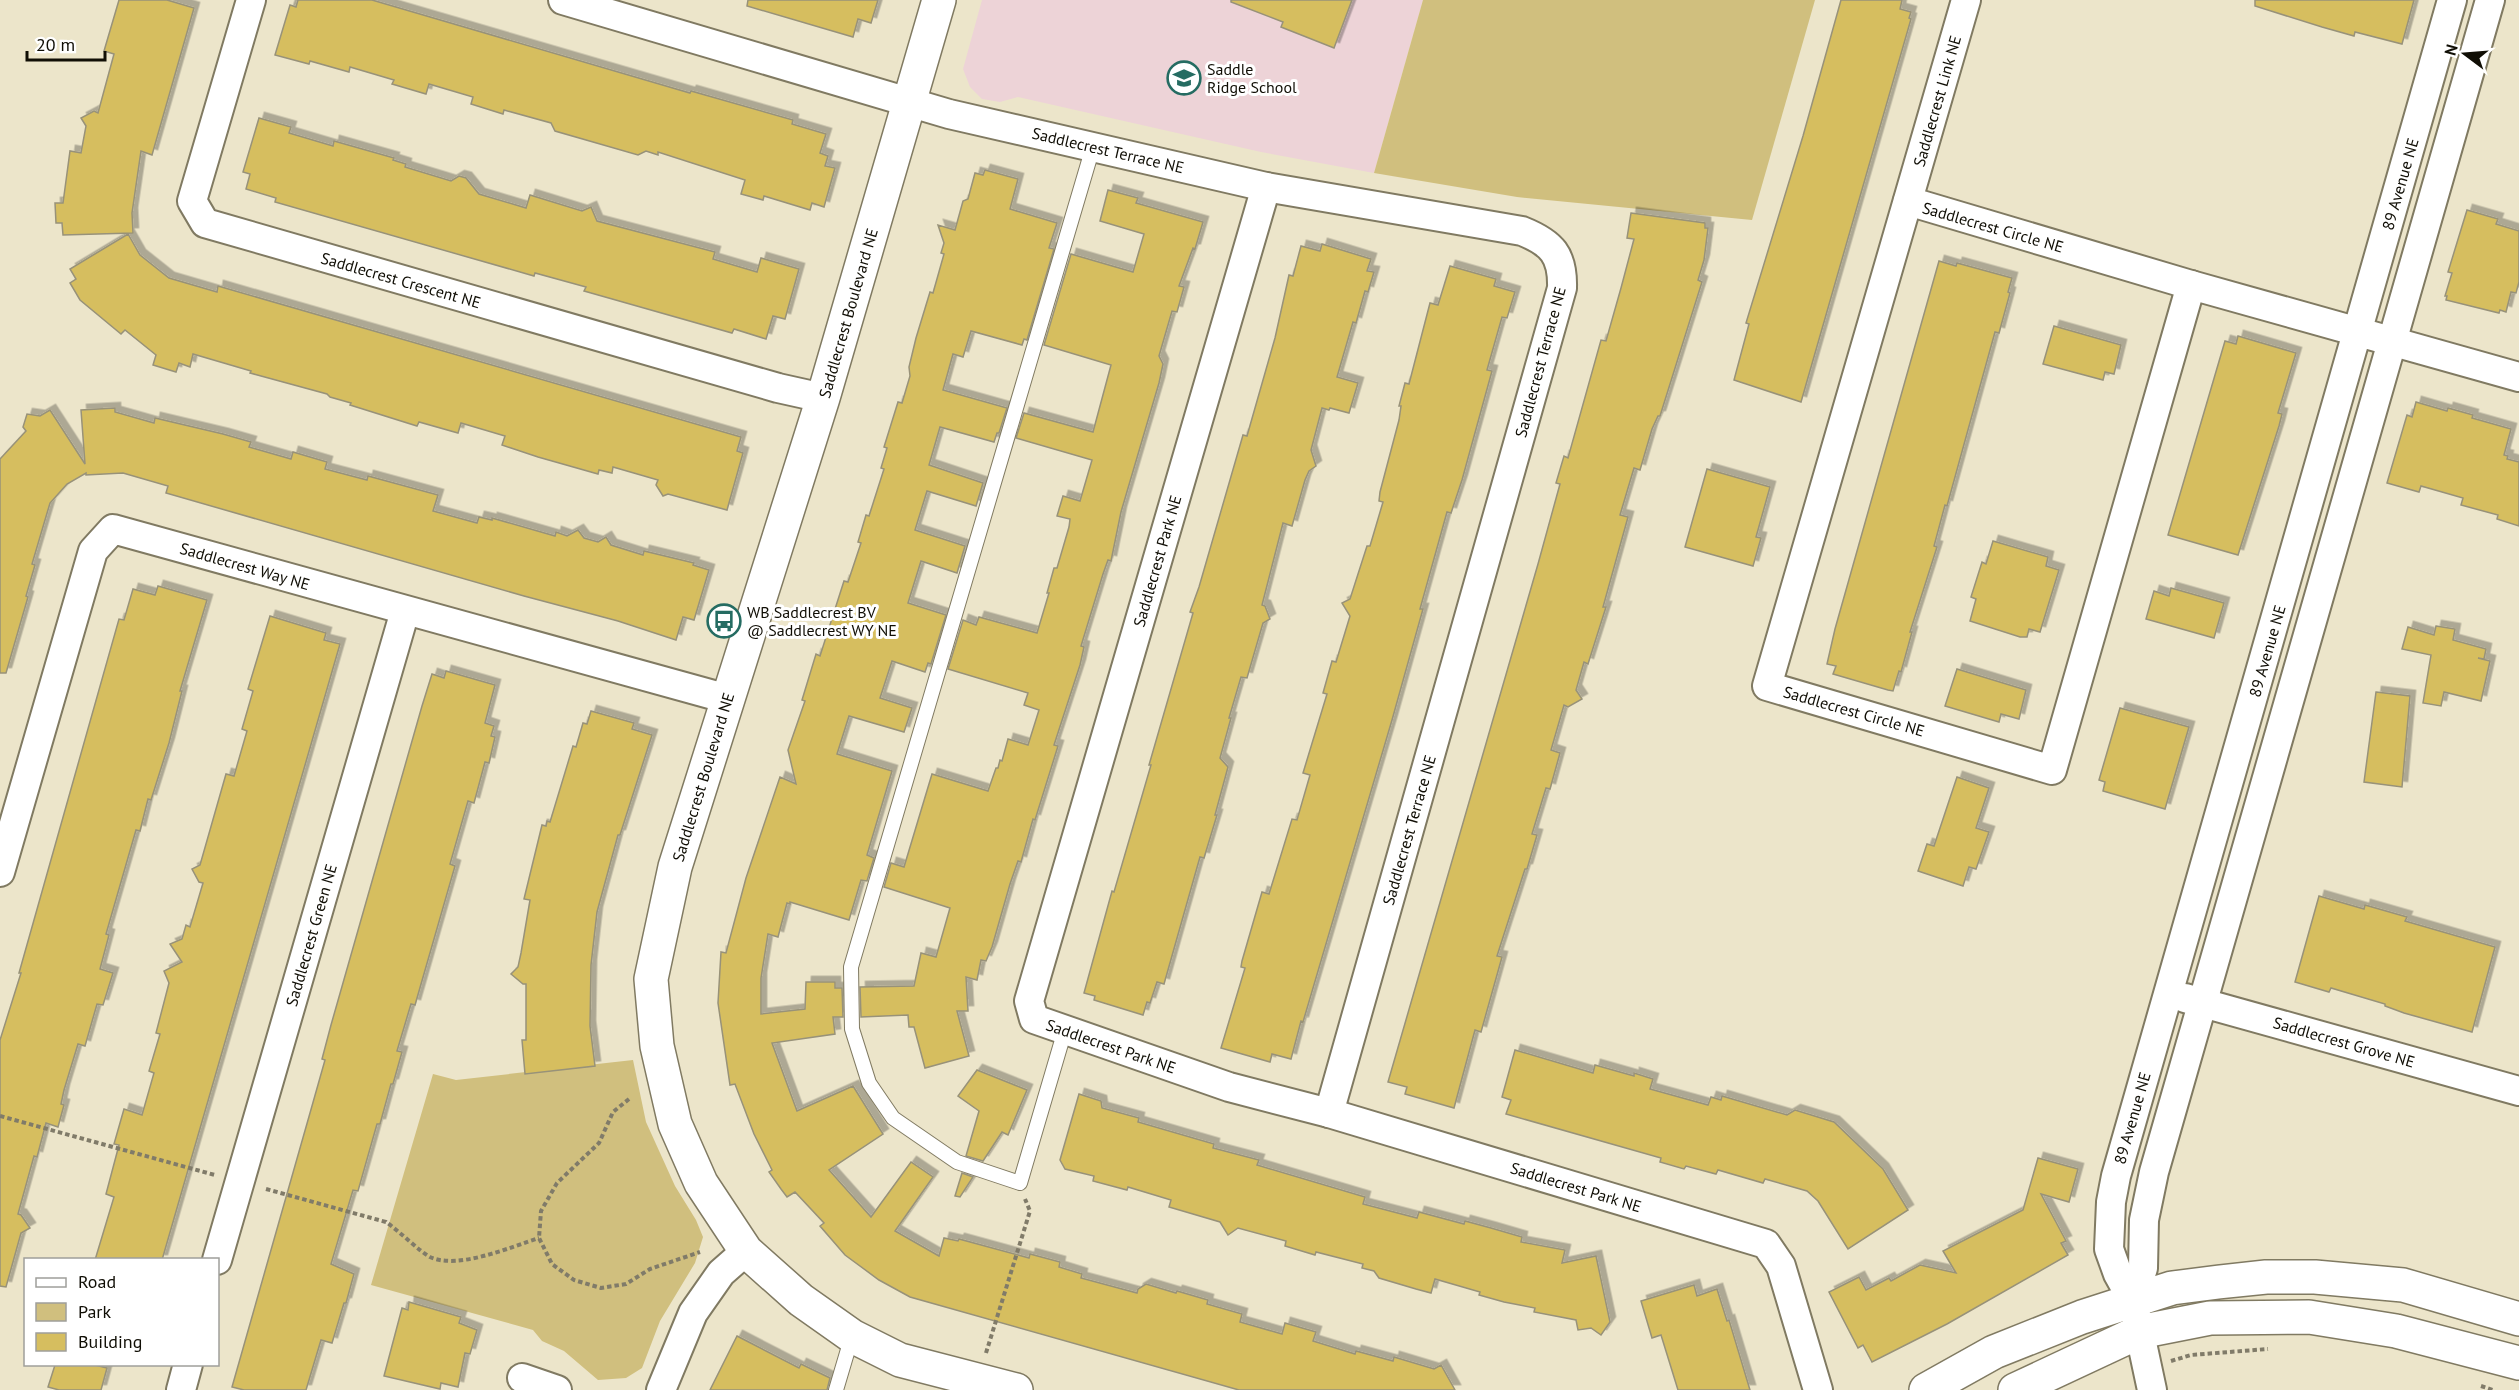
<svg xmlns="http://www.w3.org/2000/svg" width="2519" height="1390" viewBox="0 0 2519 1390" font-family="'PT Sans',sans-serif">
	<defs>
		<filter id="shadow"><feDropShadow dx="5.5" dy="-5.5" stdDeviation="0" flood-color="#0004"/></filter>
	</defs>
	<rect width="100%" height="100%" fill="#ece5ca"/>
	<!-- education -->
	<path fill="#edd3d7" d="M982 0H1423L1374 173 1261 152 1018 97 1000 102 982 99 970 87 963 69Z"/>
	<!-- green -->
	<g fill="#d0bf7e">
		<path d="M1423 0H1815L1752 220 1517 197 1374 173Z"/>
		<path d="M633 1060 646 1122 675 1186 696 1220 703 1237 695 1263 660 1321 642 1368 626 1378 598 1380 564 1351 542 1341 533 1330 371 1285 433 1074 456 1080Z"/>
	</g>
	<!-- building -->
	<g fill="#d6be5f" stroke="#989279" stroke-width="1.5" filter="url(#shadow)">
		<path d="M119 0H167L194 8 152 155 141 151 132 213 133 233 63 235 62 223H56L55 203H63L70 151 81 153 86 126 81 118 94 111 98 113 114 54 104 51Z"/>
		<path d="M298 0H372L690 93 691 91 793 120 792 124 826 134 820 153 828 156 825 166 835 168 824 207 812 203 810 210 764 196 763 200 741 194 745 180 658 152V155L646 151 638 155 555 131 551 123 504 110 503 114 471 104 473 97 429 84 426 94 392 84 394 80 350 67 349 72 310 61 309 64 275 55 290 5 296 7Z"/>
		<path d="M748 0H878L871 23 858 19 853 37 747 6Z"/>
		<path d="M1231 0H1352L1334 48 1281 27 1283 22 1231 2Z"/>
		<path d="M1841 0H1902L1900 9 1911 12 1909 18 1911 19 1801 402 1734 380 1749 324 1746 323 1803 136Z"/>
		<path d="M2255 0H2414L2402 44 2355 32 2354 36 2322 27 2255 6Z"/>
		<path d="M259 118 291 127 289 133 333 146 334 141 394 158 393 160 406 164 405 167 451 181 459 176 466 178 479 194 526 208 530 195 582 211 591 207 597 221 715 252 713 259 757 272 761 258 799 269 785 319 773 316 766 339 734 329 732 333 584 291 586 287 535 273 534 276 275 202 276 198 246 189 250 174 243 172Z"/>
		<path d="M985 170 1018 179 1010 209 1057 223 1049 248 1054 249 1027 340 1024 339 1022 345 971 331 963 357 953 354 943 390 1007 408 999 433H997L994 442 940 427 929 465 983 483 976 506 927 491 915 530 965 546 957 573 921 561 908 603 946 615 931 664 928 663 925 672 892 661 880 698 912 708 904 732 849 716 837 754 892 771 867 855 874 858 867 881 861 880 849 920 790 902V904L787 903 778 937 768 934 761 978V1014L805 1009 806 982H835V988H842L843 1017H833L835 1034 772 1043 797 1111 853 1086 883 1134 829 1170 871 1217 911 1162 933 1177 895 1231 939 1256 944 1238 958 1241 959 1239 1029 1258 1030 1254 1060 1262 1059 1267 1082 1274 1081 1278 1137 1293 1138 1289 1146 1284 1176 1293 1177 1291 1208 1300 1207 1304 1242 1314 1240 1322 1282 1334 1285 1323 1316 1332 1313 1341 1355 1354 1356 1351 1393 1361 1394 1357 1434 1369 1441 1365 1455 1390H1239L910 1297 879 1280 845 1255 820 1226 824 1223 795 1192 787 1197 781 1189 769 1172 772 1170 754 1134 735 1084 730 1085 718 1003 721 952 726 953 746 878 780 777 796 784 788 750 805 701 802 700 816 654 820 656 844 581 848 582 861 543 858 542 866 515 869 516 884 469 881 468 887 448 884 447 898 402 902 403 910 376 909 367 916 338 930 292 933 293 944 254 941 253 944 243 938 225 955 230 963 201 968 199 975 173 983 175Z"/>
		<path d="M1108 190 1138 198 1136 203 1203 222 1195 249 1193 248 1179 286 1184 287 1177 312 1172 311 1159 356 1163 364 1159 383 1121 512 1111 561 1108 560 1103 574 1081 646 1084 647 1080 665 1054 745 1058 746 1035 820 1033 819 1021 862 1018 861 1010 884 992 947 986 961 981 960 977 980 966 977 968 1011H957L969 1056 925 1068 914 1027H909L908 1015 861 1017 860 987 914 986 921 953 936 957 950 908 884 887 891 863 904 867 932 774 988 791 996 768H998L1000 760 1002 761 1008 739 1028 745 1039 710 1024 705 1028 693 948 669 963 620 976 625 979 617 1037 633 1049 593H1047L1054 568H1057L1069 527 1070 519 1057 516 1063 496 1080 501 1092 460 1016 438 1024 413 1093 432 1111 365 1044 345 1071 254 1133 272 1144 234 1100 221Z"/>
		<path d="M2467 210 2498 219 2496 224 2519 231V282L2516 293 2511 292 2506 312 2500 310 2499 313 2446 300 2447 296H2445L2452 273 2448 272Z"/>
		<path d="M1631 213 1705 223V228H1708L1704 260 1698 280 1702 282 1660 416H1658L1652 429 1640 470 1634 468 1620 515 1628 517 1603 607H1606L1588 664 1584 662 1576 690 1582 699 1568 707 1564 705 1551 750 1560 753 1550 789 1546 788 1532 834 1537 835 1527 869H1525L1497 956 1502 957 1481 1032 1475 1030 1454 1108 1405 1094 1407 1087 1388 1082 1538 564 1560 484 1556 483 1564 456 1568 458 1601 340 1606 341 1621 288 1634 239 1627 238Z"/>
		<path d="M128 234 140 255 169 278 217 292 218 286 741 437 737 451 743 453 727 510 668 494 663 496 656 485 658 480 613 467 612 473 599 470 598 474 538 457 502 445 505 436 461 423 458 433 419 422 417 426 350 405 351 403 330 397 327 394 250 373 251 371 193 354 190 367 179 363 176 372 153 365 156 355 125 330 121 334 80 300 70 283 76 279 70 269Z"/>
		<path d="M1322 244 1371 259 1367 271 1374 272 1368 292 1365 291 1356 323 1353 322 1337 377 1358 383 1349 413 1330 408 1329 410 1322 408 1311 450 1316 466 1309 471 1305 480 1292 526 1283 523 1262 605 1265 606 1270 619 1263 623 1247 678 1241 677 1229 718H1231L1220 758 1228 767 1215 815H1217L1204 858 1200 857 1164 984 1157 982 1150 1003 1147 1002 1143 1015 1094 1000 1095 996 1084 993 1112 891 1114 892 1151 765H1149L1193 613 1190 612 1199 587 1243 435 1247 436 1275 338 1289 275 1293 276 1301 246 1320 251Z"/>
		<path d="M1939 261 1956 266 1957 263 2012 278 2008 292 2010 293 1999 333 1995 332 1947 506 1945 505 1934 546 1937 547 1910 632H1912L1901 672 1899 671 1893 691 1888 690 1833 674 1836 666 1827 664 1835 629Z"/>
		<path d="M1450 266 1496 279 1494 286 1515 292 1507 318 1502 317 1487 370 1492 371 1462 480 1451 513 1447 512 1420 609H1423L1392 720 1303 1022 1301 1021 1291 1059 1272 1054 1270 1062 1221 1048 1245 968 1241 967 1242 961 1262 892 1269 894 1292 819 1297 820 1310 775 1303 773 1327 694 1323 693 1332 661 1336 662 1350 616 1342 603 1350 599 1367 546H1370L1383 502 1379 501 1380 492 1399 420 1401 406H1399L1405 383 1409 384 1430 303 1438 305Z"/>
		<path d="M2054 326 2121 345 2114 374 2105 372 2103 380 2043 364Z"/>
		<path d="M2238 336 2296 353 2278 413 2282 414 2279 426 2238 555 2168 535 2225 341 2236 344Z"/>
		<path d="M2416 402 2447 411 2448 408 2473 415 2472 418 2511 429 2504 455 2508 456 2507 459 2519 462V526L2497 519 2498 515 2461 505 2463 498 2421 486 2419 492 2387 483 2407 415 2412 417Z"/>
		<path d="M115 408V412L154 423 155 418 223 434 251 442 249 447 291 459 293 452 327 462 325 469 367 480 368 476 438 495 433 511 477 523 479 517 492 520V518L555 536 556 532 567 536 578 530 584 538 598 542 606 537 611 545 643 555 644 551 694 563 693 565 709 570 694 620 683 617 676 640 618 621 524 596 166 493 168 486 123 473 86 475V473L67 484 50 503 32 564 35 565 26 596 28 597 6 673H0V459L26 431 23 427 27 414 40 416 50 410 85 464 81 410Z"/>
		<path d="M1707 469 1770 487 1756 537 1761 538 1753 566 1685 547Z"/>
		<path d="M1993 541 2048 557 2046 566 2059 570 2040 632 2029 629 2027 637H2020L1970 621 1976 599 1971 597 1982 562 1986 564Z"/>
		<path d="M158 586 207 600 180 691H182L169 743 151 800 148 799 140 831 136 830 106 934 109 935 100 969 113 973 103 1005 97 1004 85 1046 78 1044 64 1090 61 1104 64 1105 58 1127 46 1123 37 1157 34 1156 18 1214 21 1215 30 1228 21 1233 6 1287 0 1286V1040L21 973H19L119 619 124 620 133 589 155 595Z"/>
		<path d="M2171 588 2224 603 2214 638 2146 619 2154 591 2169 596Z"/>
		<path d="M270 616 326 633 324 640 340 644 162 1260H95L114 1197 106 1194 119 1145 114 1144 124 1109 142 1115 154 1073 149 1071 160 1034 156 1033 169 983 164 971 182 962 170 944 182 939 186 925 190 927 203 883 199 882 192 869 200 865 226 774 234 776 247 731 242 729 253 691 248 689Z"/>
		<path d="M2436 626 2455 629 2453 640 2486 649 2484 659 2478 658 2490 661 2481 701 2444 692 2441 706 2423 703 2431 655 2402 649 2408 627 2434 635Z"/>
		<path d="M1957 669 2026 690 2019 719 2001 714 1999 722 1945 706Z"/>
		<path d="M446 671 495 685 485 723 494 726 491 736 495 737 489 763 485 762 474 803 468 801 450 864 455 866 415 1005 411 1004 397 1051 402 1052 393 1084H391L380 1124H377L358 1191 353 1190 331 1264 354 1274 346 1303H344L332 1343 321 1340 306 1390H244L232 1387 310 1113 325 1060 322 1059 331 1025 422 706 432 674 444 678Z"/>
		<path d="M2376 692 2410 696 2402 787 2364 782Z"/>
		<path d="M2120 708 2189 727 2165 809 2103 791 2105 782 2099 780Z"/>
		<path d="M591 711 634 723 632 729 652 735 620 835H618L597 912 591 965 590 1026 595 1066 525 1074 522 1040H526V984H523L511 974 518 967 521 953 530 900 524 899 542 825 546 826 547 821 550 822 573 746 576 747 583 723 587 724Z"/>
		<path d="M1957 777 1989 788 1976 828 1989 832 1976 869 1969 867 1963 886 1918 871 1927 844 1934 846Z"/>
		<path d="M2319 896 2364 909 2365 905 2407 917 2405 921 2495 947 2472 1032 2404 1013 2385 1006V1004L2331 988 2329 992 2295 982Z"/>
		<path d="M1515 1050 1593 1073 1595 1065 1634 1076V1073L1653 1079 1650 1089 1708 1105 1711 1097 1721 1100 1722 1096 1787 1115 1795 1110 1834 1122 1883 1169 1908 1210 1848 1249 1818 1201 1807 1191 1765 1179 1763 1183 1718 1170 1716 1174 1686 1166 1684 1169 1660 1162 1661 1158 1506 1114 1511 1100 1502 1097Z"/>
		<path d="M977 1070 1027 1090 1008 1135 1002 1132 983 1161 966 1156 979 1111 958 1096Z"/>
		<path d="M1079 1094 1101 1101 1102 1108 1139 1118 1138 1122 1214 1144 1213 1148 1259 1160 1257 1165 1365 1197 1363 1204 1417 1218 1419 1212 1464 1224 1465 1221 1491 1228 1522 1237 1521 1242 1565 1250 1562 1263 1596 1256 1610 1322 1601 1335 1591 1328 1578 1330 1576 1320 1534 1312 1535 1308 1504 1302 1479 1295 1480 1292 1435 1279 1431 1293 1416 1289 1379 1278 1374 1271 1362 1268 1363 1264 1316 1252 1315 1255 1285 1246 1286 1241 1238 1228 1228 1235 1220 1222 1169 1207 1171 1200 1128 1187 1127 1190 1093 1181 1094 1176 1065 1169 1060 1160Z"/>
		<path d="M2038 1158 2078 1169 2069 1202 2041 1194 2066 1241 2061 1243 2068 1255 1947 1324 1872 1362 1863 1345 1858 1348 1829 1292 1859 1277 1866 1290 1889 1278 1891 1281 1920 1265 1956 1273 1943 1251 2023 1210Z"/>
		<path d="M962 1173 973 1177 960 1197 955 1196Z"/>
		<path d="M1694 1285 1697 1296 1717 1289 1727 1321 1729 1320 1750 1390H1678L1661 1335 1652 1338 1641 1301Z"/>
		<path d="M409 1302 461 1317 459 1323 477 1330 470 1354 465 1353 458 1387 441 1383 440 1389 384 1376 402 1308 408 1310Z"/>
		<path d="M737 1336 799 1368 801 1364 830 1378 827 1390H710Z"/>
		<path d="M55 1365H95L107 1368 101 1390H59L48 1387Z"/>
	</g>
	<g fill="none" stroke-linecap="round" stroke-linejoin="round">
		<defs>
			<g id="lane">
				<path d="M1065 1030 1020 1183 957 1162 893 1118 869 1083 852 1029 851 967 1093 147"/>
				<path d="M836 1390 852 1336"/>
			</g>
			<g id="street">
				<path d="M251 0 192 201 205 223 778 388 823 398"/>
				<path d="M563 0 949 114 1266 187 1522 231C1552 243 1563 255 1562 288L1329 1113"/>
				<path d="M1966 0 1767 686 2052 770 2191 285"/>
				<path d="M1266 187 1029 1001 1034 1019 1229 1087 1329 1113 1766 1244 1781 1266 1818 1390"/>
				<path d="M1908 201 2191 285 2519 377"/>
				<path d="M0 872 93 551 113 529 728 699"/>
				<path d="M2185 998 2519 1091"/>
				<path d="M217 1260 405 611"/>
				<path d="M2133 1301 2143 1268 2144 1220 2154 1172 2490 0"/>
				<path d="M522 1378 557 1390"/>
				<path d="M181 1390 188 1364"/>
				<path d="M661 1390 693 1313 721 1273 746 1251"/>
				<path d="M2152 1390 2133 1301 2118 1274 2109 1249 2111 1202 2116 1176 2452 0"/>
			</g>
			<g id="secondary">
				<path d="M939 0 823 398 675 867 651 979 657 1046 675 1124 701 1183 746 1251 801 1300 852 1336 900 1360 1016 1390"/>
				<path d="M1926 1390 1994 1352 2082 1317 2172 1288 2219 1282 2266 1277H2315L2403 1285 2519 1319"/>
				<path d="M2015 1390 2139 1332 2210 1318 2309 1317 2396 1331 2519 1363"/>
			</g>
		</defs>
		<!-- lane casing -->
		<use href="#lane" stroke="#807a62" stroke-width="16"/>
		<!-- street casing -->
		<use href="#street" stroke="#807a62" stroke-width="32"/>
		<!-- secondary casing -->
		<use href="#secondary" stroke="#807a62" stroke-width="36"/>
		<!-- path -->
		<g stroke="#807b69" stroke-width="4" stroke-dasharray="4.5 3" stroke-linecap="butt">
			<path d="M629 1099 613 1112 599 1143 557 1183 541 1211 539 1238 552 1264 574 1280 601 1288 626 1284 650 1269 700 1252"/>
			<path d="M0 1116 215 1175"/>
			<path d="M266 1189 386 1222C399 1231 419 1251 430 1257 458 1270 511 1247 539 1238"/>
			<path d="M986 1353 1030 1211 1025 1199"/>
			<path d="M2171 1361 2191 1355 2268 1349"/>
			<path d="M2481 1386 2493 1390"/>
		</g>
		<!-- lane -->
		<use href="#lane" stroke="#fff" stroke-width="14"/>
		<!-- street -->
		<use href="#street" stroke="#fff" stroke-width="28"/>
		<!-- secondary -->
		<use href="#secondary" stroke="#fff" stroke-width="33"/>
	</g>
	<!-- icons -->
	<defs>
		<symbol id="school-ring" viewBox="-11 -11 22 22"><circle r="9.5" fill="#fff" stroke="#256c62" stroke-width="1.5"/><path d="M0-5L7-2L0 1L-7-2ZM-4 1L0 2.5L4 1V4Q0 6-4 4Z" fill="#256c62"/></symbol>
		<symbol id="bus-ring" viewBox="-11 -11 22 22"><circle r="9.5" fill="#fff" stroke="#256c62" stroke-width="1.5"/><path d="M-5-6H5V4H4V6H2V4H-2V6H-4V4H-5ZM-3.5-4V0h7V-4ZM-3.5 1.2v1.5H-2V1.2ZM2 1.2v1.5H3.5V1.2Z" fill="#256c62"/></symbol>
	</defs>
	<g fill-rule="evenodd">
		<use href="#school-ring" x="1165" y="59" width="38" height="38"/>
		<use href="#bus-ring" x="705" y="602" width="38" height="38"/>
	</g>
	<g text-anchor="middle" stroke-width="6" stroke-linejoin="round" paint-order="stroke">
		<!-- poi labels -->
		<g font-size="16" fill="#100e05" stroke="#fff" text-anchor="start">
			<text x="1207" y="75">Saddle<tspan x="1207" dy="18">Ridge School</tspan></text>
			<text x="747" y="618">WB Saddlecrest BV<tspan x="747" dy="18">@ Saddlecrest WY NE</tspan></text>
		</g>
		<!-- street labels -->
		<g font-size="16" fill="#100e05" stroke="#fff">
			<text transform="translate(1937 101) rotate(-74)" y="6">Saddlecrest Link NE</text>
			<text transform="translate(1108 150) rotate(13)" y="6">Saddlecrest Terrace NE</text>
			<text transform="translate(2400 184) rotate(-74)" y="6">89 Avenue NE</text>
			<text transform="translate(1993 227) rotate(16)" y="6">Saddlecrest Circle NE</text>
			<text transform="translate(401 280) rotate(16)" y="6">Saddlecrest Crescent NE</text>
			<text transform="translate(848 313) rotate(-74)" y="6">Saddlecrest Boulevard NE</text>
			<text transform="translate(1540 362) rotate(-75)" y="6">Saddlecrest Terrace NE</text>
			<text transform="translate(1157 561) rotate(-74)" y="6">Saddlecrest Park NE</text>
			<text transform="translate(245 566) rotate(16)" y="6">Saddlecrest Way NE</text>
			<text transform="translate(2267 651) rotate(-74)" y="6">89 Avenue NE</text>
			<text transform="translate(1854 711) rotate(16)" y="6">Saddlecrest Circle NE</text>
			<text transform="translate(703 777) rotate(-73)" y="6">Saddlecrest Boulevard NE</text>
			<text transform="translate(1409 830) rotate(-74)" y="6">Saddlecrest Terrace NE</text>
			<text transform="translate(311 935) rotate(-74)" y="6">Saddlecrest Green NE</text>
			<text transform="translate(2344 1042) rotate(16)" y="6">Saddlecrest Grove NE</text>
			<text transform="translate(1111 1046) rotate(19)" y="6">Saddlecrest Park NE</text>
			<text transform="translate(2132 1118) rotate(-74)" y="6">89 Avenue NE</text>
			<text transform="translate(1576 1187) rotate(17)" y="6">Saddlecrest Park NE</text>
		</g>
	</g>
	<!-- legend -->
	<rect x="24" y="1258" width="195" height="108" fill="#ffffff" stroke="#9f9f9b" stroke-width="1.5"/>
	<rect x="36" y="1278" width="30" height="9" fill="#ffffff" stroke="#9f9f9b" stroke-width="1.5"/>
	<text x="78" y="1288" font-size="18" fill="#100e05">Road</text>
	<rect x="36" y="1303" width="30" height="18" fill="#d0bf7e" stroke="#9f9f9b" stroke-width="1.5"/>
	<text x="78" y="1318" font-size="18" fill="#100e05">Park</text>
	<rect x="36" y="1333" width="30" height="18" fill="#d6be5f" stroke="#9f9f9b" stroke-width="1.5"/>
	<text x="78" y="1348" font-size="18" fill="#100e05">Building</text>
	<!-- north arrow -->
	<g transform="translate(2465 54) rotate(286)" stroke="#ffffff" stroke-width="4.5" paint-order="stroke">
	<path d="M0-4.5L10 22L0 15L-10 22Z" fill="#100e05"/>
	<text y="-9" font-size="16" font-weight="bold" text-anchor="middle" fill="#100e05">N</text>
	</g>
	<!-- scale -->
	<path d="M27 51v9h78v-9" fill="none" stroke="#100e05" stroke-width="3"/>
	<text x="36" y="51" font-size="18" fill="#100e05" stroke="#ffffff" stroke-width="4.5" paint-order="stroke">20 m</text>
</svg>
